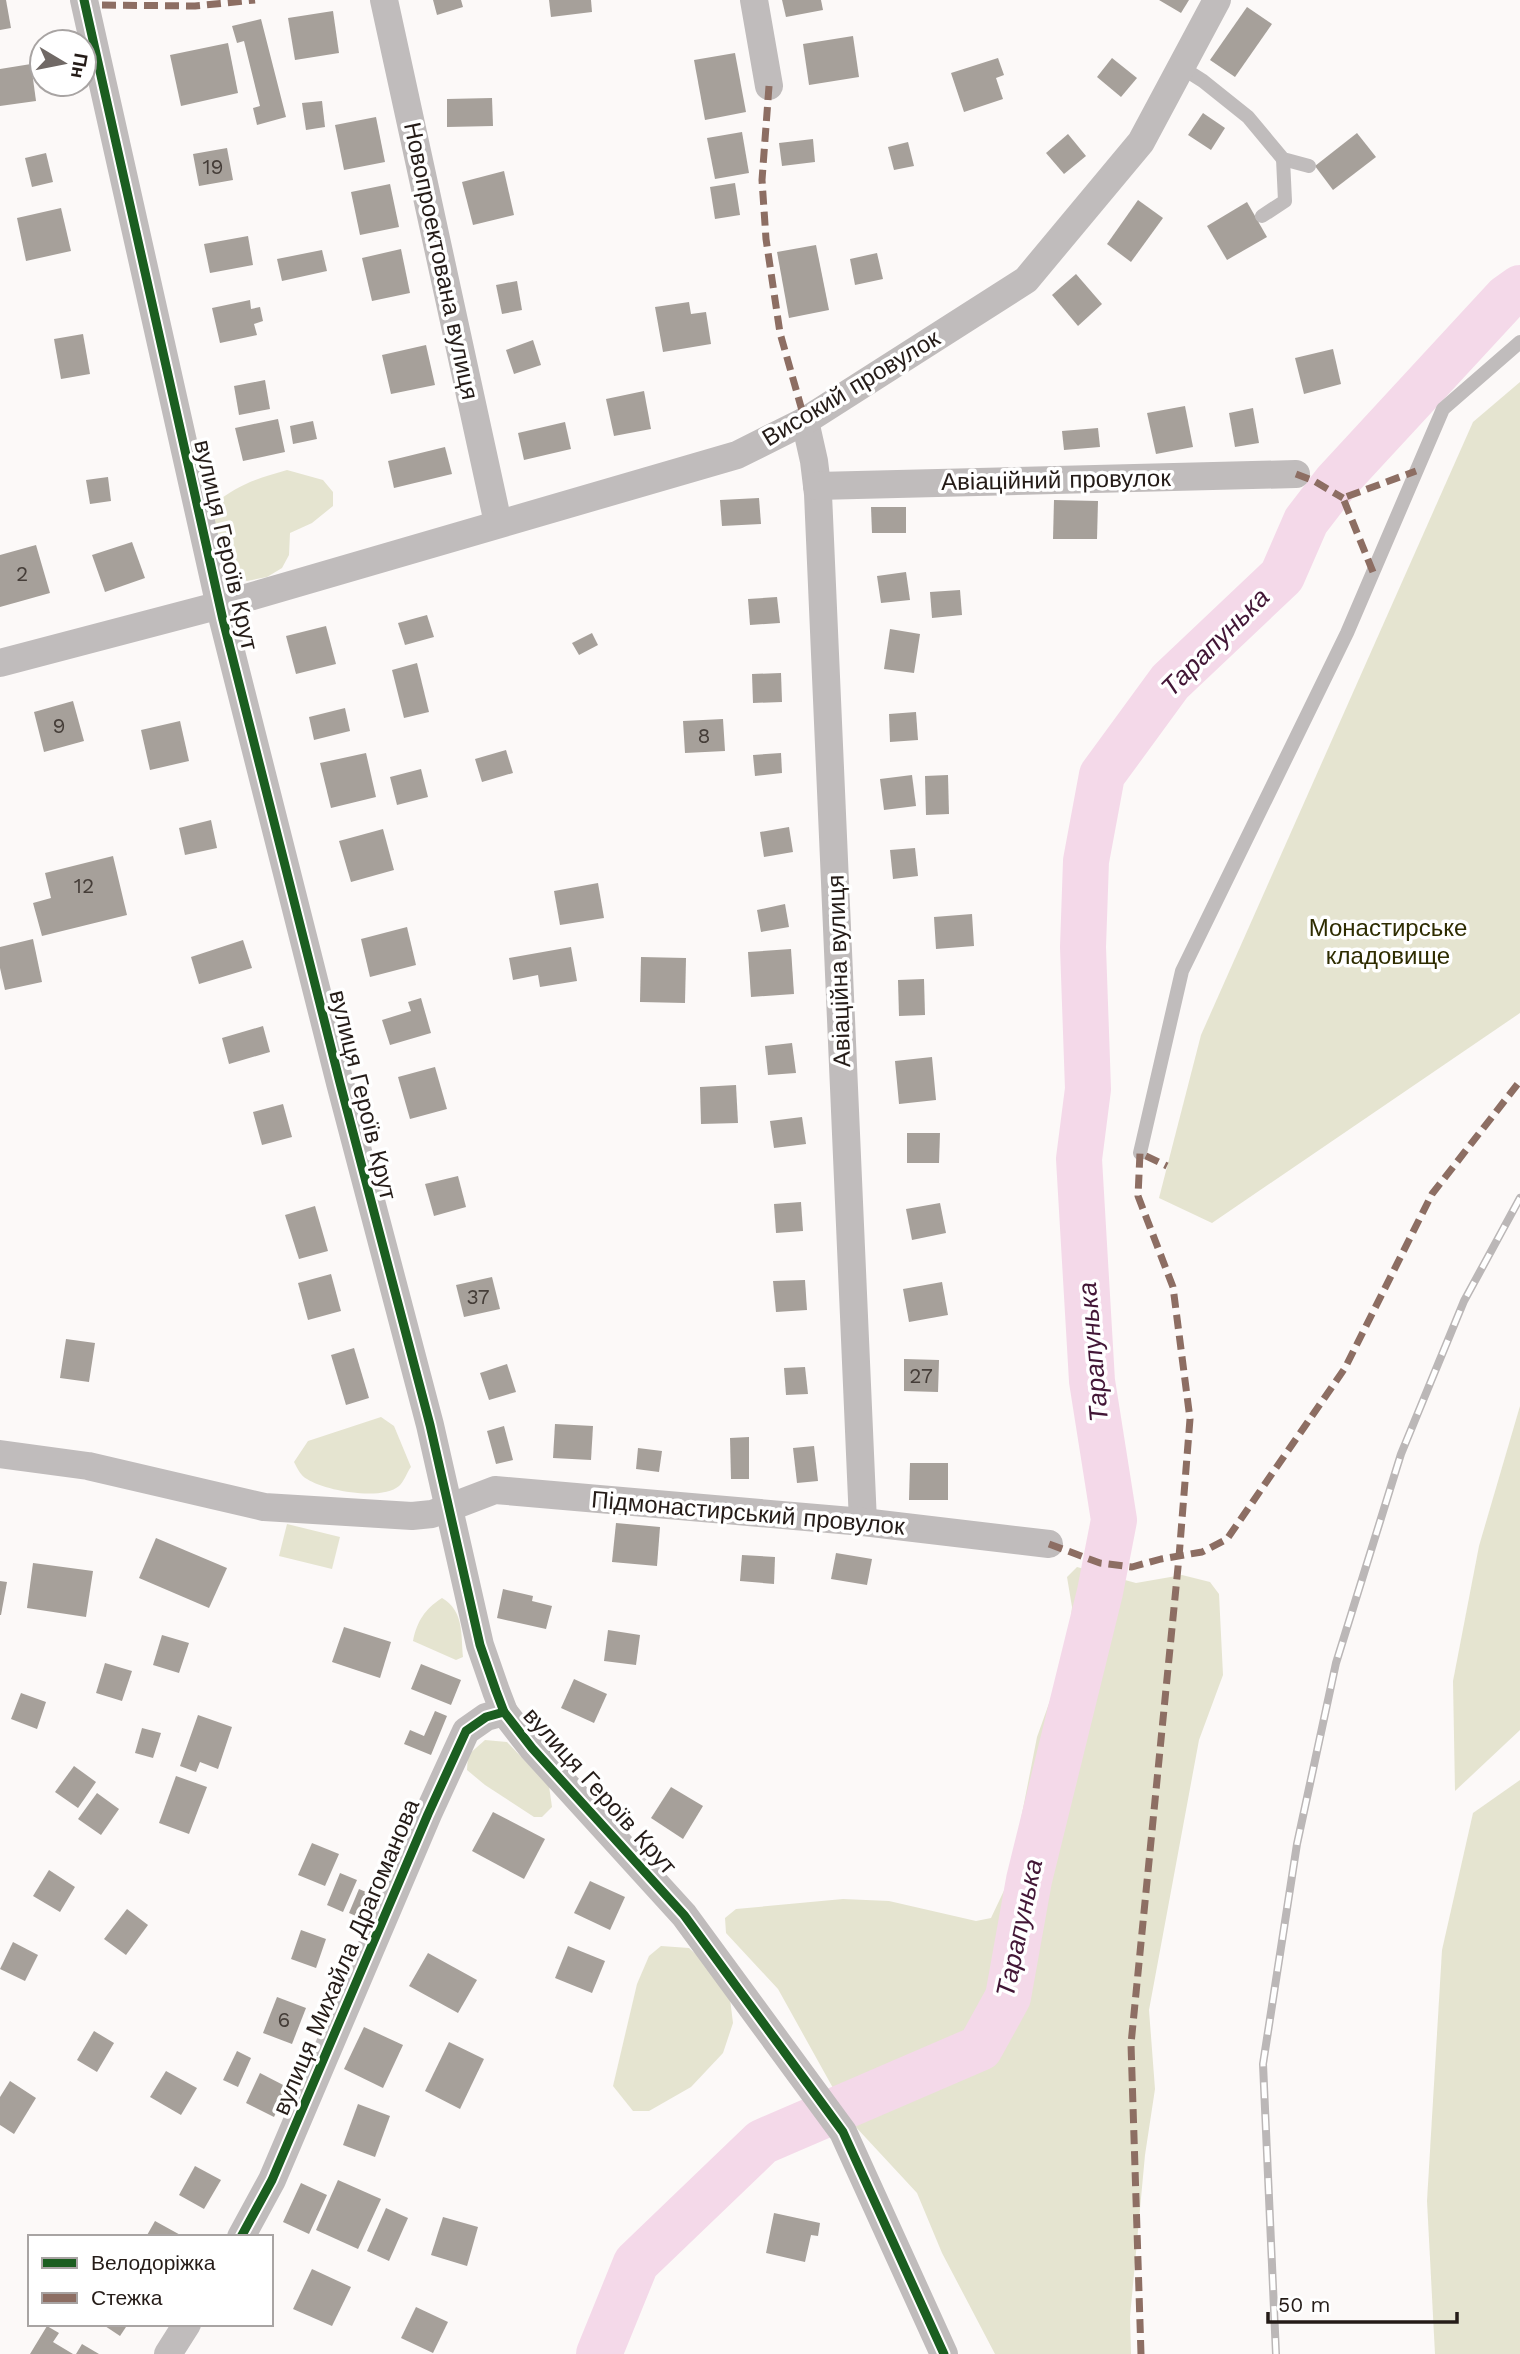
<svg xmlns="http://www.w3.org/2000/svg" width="1520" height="2354" viewBox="0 0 1520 2354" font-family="'Work Sans',sans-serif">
	<rect width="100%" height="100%" fill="#fcf9f8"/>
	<!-- green -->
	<g fill="#e5e4d0">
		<path d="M1520 382V1013L1212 1223 1159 1198 1201 1035 1473 422Z"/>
		<path d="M287 470 323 480 333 492V506L312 523 290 533 289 555 282 568 267 577 247 581 226 573 213 537V505C239 484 256 479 287 470Z"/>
		<path d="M1520 1406V1730L1455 1791 1453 1681 1479 1546Z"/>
		<path d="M381 1417 394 1426 411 1467C407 1472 404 1482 399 1486 382 1501 325 1491 307 1479 301 1476 297 1468 294 1462L308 1441Z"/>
		<path d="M287 1524 340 1537 332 1569 279 1556Z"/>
		<path d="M1077 1567 1136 1583 1182 1575 1210 1582 1219 1594 1223 1675 1199 1740 1149 2010 1155 2089 1145 2155 1130 2317 1131 2354H995L942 2253 917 2193 853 2124 778 1989 726 1933 725 1918 736 1909 843 1899 889 1901 976 1921 991 1918 1009 1880 1037 1737 1067 1653 1072 1607 1067 1577Z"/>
		<path d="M442 1598C464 1611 461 1634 463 1657L456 1660 413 1641C417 1621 425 1609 442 1598Z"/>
		<path d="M485 1740 507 1742 549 1786 552 1807 542 1817H534L485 1785 467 1770 468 1755Z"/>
		<path d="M1520 1780V2354H1435L1427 2201 1442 1950 1473 1813Z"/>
		<path d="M661 1946 689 1948 722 1978 729 1991 733 2023 723 2053 691 2087 649 2111H633L613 2086 637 1984 649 1956Z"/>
	</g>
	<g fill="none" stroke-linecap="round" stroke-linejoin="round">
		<!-- river -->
		<path stroke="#f4d9e9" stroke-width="46" d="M599 2354 636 2263 762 2142 980 2048 1008 1997 1029 1880 1100 1592 1114 1520 1092 1381 1079 1159 1088 1089 1083 947 1086 861 1102 775 1170 682 1282 576 1306 521 1336 482 1506 298 1520 288"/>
	</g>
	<!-- building -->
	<g fill="#a6a09a">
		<path d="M0 0H6L11 28 0 30Z"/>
		<path d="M433 0H461L463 7 437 15Z"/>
		<path d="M549 0H591L592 12 551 17Z"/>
		<path d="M782 0H821L823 10 786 17Z"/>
		<path d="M1159 0H1189L1181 13Z"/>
		<path d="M1247 7 1272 24 1235 77 1210 60Z"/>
		<path d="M333 11 339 53 295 60 288 18Z"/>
		<path d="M261 19 286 117 257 125 253 108 260 106 244 41 237 43 232 26Z"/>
		<path d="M853 36 859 77 809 85 803 44Z"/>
		<path d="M228 43 238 93 181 106 170 55Z"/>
		<path d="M735 53 746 112 705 120 694 60Z"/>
		<path d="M998 58 1004 75 996 78 1003 99 964 112 951 73Z"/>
		<path d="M1112 58 1137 78 1121 97 1097 77Z"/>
		<path d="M31 64 36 101 0 106V69Z"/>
		<path d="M492 98 493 126 447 127V99Z"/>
		<path d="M322 101 325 127 306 130 302 103Z"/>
		<path d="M1203 113 1225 128 1211 150 1188 135Z"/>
		<path d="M376 117 385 162 344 170 335 125Z"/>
		<path d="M742 132 749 173 715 179 707 138Z"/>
		<path d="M1357 133 1376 157 1333 190 1315 166Z"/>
		<path d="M1068 134 1086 156 1064 174 1046 153Z"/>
		<path d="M813 139 815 162 782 166 779 143Z"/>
		<path d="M908 142 914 166 894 170 888 147Z"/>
		<path d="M227 148 233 180 199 186 193 154Z"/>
		<path d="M46 153 53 182 32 187 25 158Z"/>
		<path d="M504 171 514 215 473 225 462 182Z"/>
		<path d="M735 183 740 215 715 219 710 187Z"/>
		<path d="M390 184 399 227 360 235 351 192Z"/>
		<path d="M1138 200 1163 218 1131 262 1107 244Z"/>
		<path d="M1247 202 1267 237 1227 260 1207 226Z"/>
		<path d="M61 208 71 251 26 261 17 218Z"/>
		<path d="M248 236 253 265 210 273 204 244Z"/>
		<path d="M816 245 829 310 789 318 777 252Z"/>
		<path d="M401 249 410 293 372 301 362 258Z"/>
		<path d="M322 250 327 271 282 281 277 259Z"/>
		<path d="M877 253 883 279 855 285 850 259Z"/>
		<path d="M1076 274 1102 304 1078 326 1052 295Z"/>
		<path d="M517 281 522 310 502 314 496 285Z"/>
		<path d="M250 300 251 309 260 307 263 321 254 324 257 335 220 343 212 308Z"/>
		<path d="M689 302 691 314 706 312 711 344 663 352 655 307Z"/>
		<path d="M83 334 90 374 61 379 54 339Z"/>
		<path d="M533 340 541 365 514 374 506 350Z"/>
		<path d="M426 345 435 385 391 394 382 355Z"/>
		<path d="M1333 349 1341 384 1304 394 1295 358Z"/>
		<path d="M265 380 270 409 239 415 234 386Z"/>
		<path d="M644 391 651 429 614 436 606 399Z"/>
		<path d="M1185 406 1193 447 1156 454 1147 413Z"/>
		<path d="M1253 408 1259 443 1235 447 1229 413Z"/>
		<path d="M278 419 285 452 243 461 235 428Z"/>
		<path d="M313 421 317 439 293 444 290 426Z"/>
		<path d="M565 422 571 449 524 460 518 433Z"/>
		<path d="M1098 428 1100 447 1064 450 1062 431Z"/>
		<path d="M445 447 452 474 394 488 388 461Z"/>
		<path d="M108 477 111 501 90 504 86 480Z"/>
		<path d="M759 498 761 524 722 526 720 500Z"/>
		<path d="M1054 500 1098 501 1097 539H1053Z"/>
		<path d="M871 507H906V533H872Z"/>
		<path d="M132 542 145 578 105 592 92 555Z"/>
		<path d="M36 545 50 593 0 607V555Z"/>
		<path d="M906 572 910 600 881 603 877 576Z"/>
		<path d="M960 590 962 615 932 618 930 592Z"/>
		<path d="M777 597 780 623 750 625 748 599Z"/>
		<path d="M427 615 434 637 405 645 398 623Z"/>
		<path d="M326 626 336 664 296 674 286 636Z"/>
		<path d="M890 629 920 634 914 673 884 669Z"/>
		<path d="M592 633 598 645 579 655 572 643Z"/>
		<path d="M417 663 429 712 404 718 392 670Z"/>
		<path d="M781 673 782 702 753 703 752 674Z"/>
		<path d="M73 701 84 741 44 752 34 712Z"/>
		<path d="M345 708 350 731 314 740 309 717Z"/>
		<path d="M916 712 918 740 890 742 889 714Z"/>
		<path d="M723 719 725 751 685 753 683 721Z"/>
		<path d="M180 721 189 761 150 770 141 730Z"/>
		<path d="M506 750 513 773 482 782 475 759Z"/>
		<path d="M366 753 376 797 331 808 320 763Z"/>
		<path d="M781 753 782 773 755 776 753 755Z"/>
		<path d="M421 769 428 797 397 805 390 777Z"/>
		<path d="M912 775 916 806 884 810 880 779Z"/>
		<path d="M948 775 949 814 926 815 925 776Z"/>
		<path d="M211 820 217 848 185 855 179 828Z"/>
		<path d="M789 827 793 852 764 857 760 832Z"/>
		<path d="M383 829 394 870 351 882 339 841Z"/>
		<path d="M915 848 918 876 893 879 890 850Z"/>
		<path d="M113 856 127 915 42 936 33 903 51 898 45 873Z"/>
		<path d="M598 883 604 918 560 925 554 891Z"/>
		<path d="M785 904 789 927 761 932 757 910Z"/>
		<path d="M972 914 974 946 936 949 934 917Z"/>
		<path d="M407 927 416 965 370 977 361 939Z"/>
		<path d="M33 939 42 982 5 990 0 968V947Z"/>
		<path d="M243 940 252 968 199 984 191 957Z"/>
		<path d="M571 947 577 981 540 987 538 975 513 980 509 958Z"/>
		<path d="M791 949 794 994 751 997 748 952Z"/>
		<path d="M641 957 686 958 685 1003 640 1002Z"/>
		<path d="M924 979 925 1015 899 1016 898 980Z"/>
		<path d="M421 998 431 1033 390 1045 382 1020 411 1011 408 1002Z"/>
		<path d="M263 1026 270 1052 229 1064 222 1038Z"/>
		<path d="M792 1043 796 1073 768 1075 765 1046Z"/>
		<path d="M932 1057 936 1100 899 1104 895 1061Z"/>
		<path d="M435 1067 447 1109 410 1119 398 1077Z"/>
		<path d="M736 1085 738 1123 701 1124 700 1087Z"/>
		<path d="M283 1104 292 1137 262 1145 253 1112Z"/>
		<path d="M802 1117 806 1144 774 1148 770 1121Z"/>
		<path d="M907 1133H940L939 1163H907Z"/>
		<path d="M458 1176 466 1207 434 1216 425 1184Z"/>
		<path d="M801 1202 803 1231 776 1233 774 1204Z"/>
		<path d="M940 1203 946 1233 912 1240 906 1209Z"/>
		<path d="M315 1206 328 1251 299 1259 285 1215Z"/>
		<path d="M331 1274 341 1311 308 1320 298 1283Z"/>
		<path d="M492 1277 500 1309 464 1317 456 1285Z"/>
		<path d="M805 1280 807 1310 776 1312 773 1281Z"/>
		<path d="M942 1282 948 1315 909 1322 903 1289Z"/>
		<path d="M66 1339 95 1343 89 1382 60 1378Z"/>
		<path d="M354 1348 369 1398 346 1405 331 1355Z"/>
		<path d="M904 1359 939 1360 938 1392 904 1391Z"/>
		<path d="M507 1364 516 1392 489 1400 480 1373Z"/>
		<path d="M805 1367 808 1394 786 1395 784 1368Z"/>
		<path d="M555 1424 593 1426 591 1460 553 1458Z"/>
		<path d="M504 1426 513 1460 496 1464 487 1431Z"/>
		<path d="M749 1437V1479H731L730 1438Z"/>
		<path d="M814 1446 818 1481 797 1483 793 1448Z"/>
		<path d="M638 1448 662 1451 659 1472 636 1469Z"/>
		<path d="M910 1463H948V1500H909Z"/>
		<path d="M616 1523 660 1527 657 1566 612 1562Z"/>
		<path d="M156 1538 227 1568 209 1608 139 1578Z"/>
		<path d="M836 1553 872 1559 867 1585 831 1579Z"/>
		<path d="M742 1555 775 1557 774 1584 740 1581Z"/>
		<path d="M33 1563 93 1571 86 1617 27 1608Z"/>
		<path d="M0 1581 7 1582 1 1615H0Z"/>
		<path d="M503 1589 533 1596 532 1601 552 1606 546 1629 497 1618Z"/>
		<path d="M344 1627 391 1642 380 1678 332 1662Z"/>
		<path d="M608 1630 640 1635 636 1665 604 1661Z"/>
		<path d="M162 1635 189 1643 179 1673 153 1665Z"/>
		<path d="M105 1663 132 1671 122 1701 96 1693Z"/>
		<path d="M421 1664 461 1680 451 1705 411 1689Z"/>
		<path d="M574 1679 607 1694 594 1723 561 1708Z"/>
		<path d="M21 1693 46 1702 37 1729 11 1719Z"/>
		<path d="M435 1711 447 1716 431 1755 404 1744 410 1730 424 1736Z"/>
		<path d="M198 1715 232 1727 218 1769 200 1762 196 1772 180 1766Z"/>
		<path d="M142 1728 161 1733 153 1758 135 1753Z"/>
		<path d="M74 1766 96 1782 78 1808 55 1792Z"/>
		<path d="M176 1776 207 1787 189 1834 159 1823Z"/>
		<path d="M671 1787 703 1806 683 1839 651 1818Z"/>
		<path d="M97 1793 119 1809 101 1835 78 1819Z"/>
		<path d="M493 1812 545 1839 524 1879 472 1851Z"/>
		<path d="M312 1843 339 1854 325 1886 298 1875Z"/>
		<path d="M49 1870 75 1887 60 1912 33 1896Z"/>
		<path d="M340 1873 357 1880 343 1912 327 1905Z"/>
		<path d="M590 1881 625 1897 610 1930 574 1913Z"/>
		<path d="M359 1889 373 1895 363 1919 349 1913Z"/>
		<path d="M127 1909 148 1925 126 1955 104 1939Z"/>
		<path d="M301 1930 326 1939 316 1968 291 1959Z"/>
		<path d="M13 1942 38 1955 25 1981 0 1969Z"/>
		<path d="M568 1946 605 1961 592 1993 555 1978Z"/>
		<path d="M428 1953 477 1980 458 2013 409 1986Z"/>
		<path d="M277 1997 306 2008 292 2044 263 2033Z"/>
		<path d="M364 2027 403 2045 383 2088 344 2069Z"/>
		<path d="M94 2031 114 2043 97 2072 77 2060Z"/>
		<path d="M449 2042 484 2059 460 2109 425 2091Z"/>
		<path d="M237 2051 251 2058 238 2087 223 2080Z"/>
		<path d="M166 2071 197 2088 181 2115 150 2097Z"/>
		<path d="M260 2073 287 2087 274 2117 246 2103Z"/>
		<path d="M10 2081 36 2098 14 2134 0 2125V2097Z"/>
		<path d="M358 2104 390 2116 375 2157 343 2145Z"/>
		<path d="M195 2166 221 2180 204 2209 179 2195Z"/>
		<path d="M338 2180 381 2199 358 2249 316 2230Z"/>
		<path d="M301 2183 327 2195 309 2234 283 2222Z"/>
		<path d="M386 2208 408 2218 389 2261 367 2251Z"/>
		<path d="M774 2213 820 2223 818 2236 811 2235 805 2262 766 2253Z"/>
		<path d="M443 2217 478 2227 467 2266 431 2255Z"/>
		<path d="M155 2221 184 2237H146Z"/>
		<path d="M312 2269 351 2287 332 2326 293 2309Z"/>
		<path d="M416 2307 448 2322 433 2353 401 2338Z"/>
		<path d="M102 2324H128L120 2336Z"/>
		<path d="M47 2326 59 2333 53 2342 73 2354H30Z"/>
		<path d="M82 2344 99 2354H76Z"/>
	</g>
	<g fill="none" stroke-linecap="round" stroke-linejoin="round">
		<!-- lane -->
		<g stroke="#c0bcbc" stroke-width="14">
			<path d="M1181 67 1203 81 1248 117 1283 159 1309 166"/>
			<path d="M1262 216 1285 201 1283 159"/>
			<path d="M1140 1153 1182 971 1347 633 1443 409 1520 342"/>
		</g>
		<!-- street -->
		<g stroke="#c0bcbc" stroke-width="28">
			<path d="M84 0 223 620 340 1083 430 1425 480 1645 496 1691 504 1712 532 1748 684 1915 843 2132 944 2354"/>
			<path d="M384 0 498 523"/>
			<path d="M754 0 769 86"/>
			<path d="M805 421 814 461 818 494 863 1522"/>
			<path d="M817 486 1296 474"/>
			<path d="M0 663 232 602 737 455 805 421 1026 280 1141 142 1217 0"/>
			<path d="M0 1454 88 1466 264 1507 412 1516 432 1514 495 1490 863 1522 1049 1544"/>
			<path d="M241 2237 272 2180 428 1814 466 1731 486 1717 504 1712"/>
			<path d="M168 2354 187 2324"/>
		</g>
		<defs>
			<path id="rail" d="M1276 2354 1263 2064 1297 1844 1336 1663 1401 1454 1464 1301 1520 1198"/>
		</defs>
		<!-- rail casing -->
		<use href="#rail" stroke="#bbb7b7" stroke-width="8"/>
		<!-- rail -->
		<use href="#rail" stroke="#fff" stroke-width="5" stroke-dasharray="16" stroke-linecap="butt"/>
		<!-- quiet -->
		<g stroke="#8d6e63" stroke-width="7" stroke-dasharray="14 7" stroke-linecap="butt">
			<path d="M102 5 195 6 255 0"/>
			<path d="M769 86 762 180 766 239 780 333 805 421"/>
			<path d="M1296 474 1314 481 1343 498"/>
			<path d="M1373 572 1343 498 1416 471"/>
			<path d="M1049 1544 1100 1563 1132 1567 1161 1559 1202 1552 1227 1539 1345 1368 1432 1194 1520 1081"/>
			<path d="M1141 2354 1131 2044 1179 1557 1190 1419 1173 1287 1138 1196 1140 1153 1167 1166"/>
		</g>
		<defs>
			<g id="cycleway">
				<path d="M84 0 223 620 340 1083 430 1425 480 1645 496 1691 504 1712 532 1748 684 1915 843 2132 944 2354"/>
				<path d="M241 2237 272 2180 428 1814 466 1731 486 1717 504 1712"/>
			</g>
		</defs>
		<!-- cycleway casing -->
		<use href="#cycleway" stroke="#fff" stroke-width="13"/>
		<!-- cycleway -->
		<use href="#cycleway" stroke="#1b5e20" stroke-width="9"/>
	</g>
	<g text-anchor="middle" stroke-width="7" stroke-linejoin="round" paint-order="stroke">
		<!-- number labels -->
		<g font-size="21" fill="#453d38">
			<text x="213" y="174">19</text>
			<text x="22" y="581">2</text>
			<text x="59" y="733">9</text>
			<text x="704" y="743">8</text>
			<text x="84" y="893">12</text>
			<text x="478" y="1304">37</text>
			<text x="921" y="1383">27</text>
			<text x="284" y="2027">6</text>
		</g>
		<!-- street labels -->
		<g font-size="24" fill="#251c18" stroke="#fff">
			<text transform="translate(441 261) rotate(78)" y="8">Новопроектована вулиця</text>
			<text transform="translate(851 388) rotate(-31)" y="8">Високий провулок</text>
			<text transform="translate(1056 480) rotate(-1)" y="8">Авіаційний провулок</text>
			<text transform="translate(226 545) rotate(77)" y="8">вулиця Героїв Крут</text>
			<text transform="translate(839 971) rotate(-92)" y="8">Авіаційна вулиця</text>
			<text transform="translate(363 1095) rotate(76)" y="8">вулиця Героїв Крут</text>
			<text transform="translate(748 1513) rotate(5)" y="8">Підмонастирський провулок</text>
			<text transform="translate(600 1791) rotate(48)" y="8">вулиця Героїв Крут</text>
			<text transform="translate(346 1957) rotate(-67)" y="8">вулиця Михайла Драгоманова</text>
		</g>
		<!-- park labels -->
		<g font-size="24" fill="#2e2c00" stroke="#fff">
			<text x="1388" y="936">Монастирське<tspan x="1388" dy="28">кладовище</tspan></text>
		</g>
		<!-- water labels -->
		<g font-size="26" font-style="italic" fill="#421636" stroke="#fff">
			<text transform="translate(1215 642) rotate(-45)" y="9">Тарапунька</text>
			<text transform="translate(1093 1352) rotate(-95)" y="9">Тарапунька</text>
			<text transform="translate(1019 1928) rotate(-78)" y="9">Тарапунька</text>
		</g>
	</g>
	<!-- legend -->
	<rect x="28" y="2235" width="245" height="91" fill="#ffffff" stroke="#a8a4a3" stroke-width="2"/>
	<rect x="42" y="2258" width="35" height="10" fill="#1b5e20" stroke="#a8a4a3" stroke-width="2"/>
	<text x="91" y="2270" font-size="21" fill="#251c18">Велодоріжка</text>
	<rect x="42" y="2293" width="35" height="10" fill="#8d6e63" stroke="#a8a4a3" stroke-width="2"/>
	<text x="91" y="2305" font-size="21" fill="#251c18">Стежка</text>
	<!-- north arrow -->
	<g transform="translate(63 63) rotate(100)"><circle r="33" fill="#ffffff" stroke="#a8a4a3" stroke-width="2"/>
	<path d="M0-5L12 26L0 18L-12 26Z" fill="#706966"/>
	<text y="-10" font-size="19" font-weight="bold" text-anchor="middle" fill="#251c18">Пн</text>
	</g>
	<!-- scale -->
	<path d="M1268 2312v10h189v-10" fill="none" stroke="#251c18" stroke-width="3.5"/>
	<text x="1278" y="2312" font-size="21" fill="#251c18" stroke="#ffffff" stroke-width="5" paint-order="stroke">50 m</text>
</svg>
